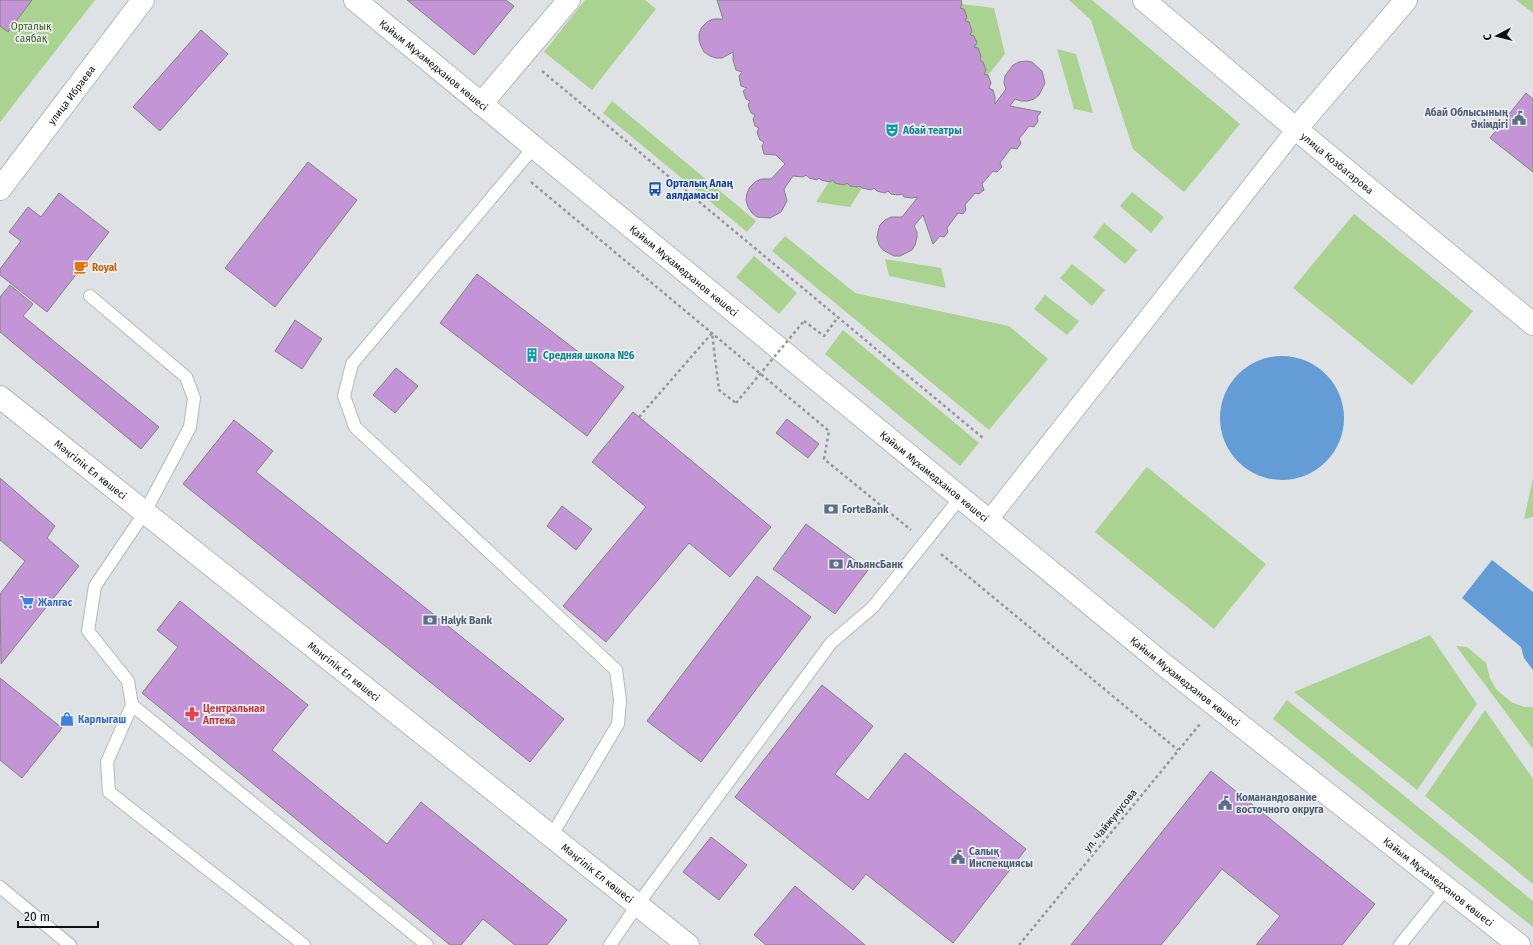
<svg xmlns="http://www.w3.org/2000/svg" width="1533" height="945" viewBox="0 0 1533 945" font-family="'Fira Sans',sans-serif">
	<rect width="100%" height="100%" fill="#dfe2e4"/>
	<!-- green -->
	<g fill="#aad290">
		<path d="M0 0H95L0 122Z"/>
		<path d="M585 0H645L656 9 592 90 544 52Z"/>
		<path d="M1069 0H1092L1240 124 1184 192 1133 149 1091 20Z"/>
		<path d="M1516 0H1533V13Z"/>
		<path d="M962 4 994 8 1005 54 988 75 984 74 986 70 983 62 980 60 970 35 972 31 969 22 965 21 967 17 964 9 960 8Z"/>
		<path d="M1057 49 1076 54 1093 113 1074 109Z"/>
		<path d="M612 101 756 221 747 232 603 113Z"/>
		<path d="M833 180 835 183 844 185 847 183 850 186 857 187 860 186 862 188 850 207 816 202 829 182Z"/>
		<path d="M1132 192 1164 217 1151 233 1120 206Z"/>
		<path d="M1354 214 1473 311 1412 385 1293 288Z"/>
		<path d="M1104 223 1137 250 1125 264 1093 237Z"/>
		<path d="M785 236 855 293 1009 326 1048 359 989 430 772 251Z"/>
		<path d="M754 256 797 293 779 314 736 277Z"/>
		<path d="M885 259 941 268 946 288 889 276Z"/>
		<path d="M1072 264 1105 290 1092 306 1060 278Z"/>
		<path d="M1045 295 1079 321 1067 335 1034 309Z"/>
		<path d="M843 330 979 443 960 466 825 354Z"/>
		<path d="M1147 467 1266 564 1214 629 1095 532Z"/>
		<path d="M1533 478V517L1524 519Z"/>
		<path d="M1430 635 1477 704 1417 790 1294 692Z"/>
		<path d="M1456 646 1467 647 1486 663 1490 678 1496 689 1511 702 1524 707H1533V749Z"/>
		<path d="M1287 700 1533 901V927L1273 719Z"/>
		<path d="M1485 710 1533 779V884L1425 796Z"/>
	</g>
	<!-- water -->
	<g fill="#649cd6">
		<circle cx="1282" cy="418" r="62"/>
		<path d="M1492 560 1533 592V670L1524 658 1521 647 1462 598Z"/>
	</g>
	<!-- building -->
	<g fill="#c495d6" stroke="#848284">
		<path d="M0 0H32L8 32 0 26Z"/>
		<path d="M407 0H506L514 6 474 55Z"/>
		<path d="M717 0H961L962 4 960 8 964 9 967 17 965 21 969 22 972 31 970 35 974 36 977 43 974 47 978 48 981 56 980 60 983 62 986 70 984 74 988 75 991 83 989 88 993 90 995 97V104L1006 89 1004 83 1005 76 1013 65 1019 62 1026 61 1032 62 1042 71 1045 83 1039 95 1034 99 1028 101H1021L1015 99 1010 106 1041 112 1037 117 1038 121 1034 127 1029 126 1019 139 1021 143 1017 149 1011 148 1000 163 1002 167 997 172 993 171 982 184 984 190 979 194 975 193 965 205 966 210 963 214 958 213 947 228 948 232 944 237 940 236 933 244 923 215 914 226 917 232V238L915 245 912 250 900 256H894L883 250 879 245 877 238 878 231 880 225 885 220 891 217H902L918 197 912 198 904 197 902 194 898 195 891 194 888 191 885 193 877 191 874 188 871 190 862 188 860 186 857 187 850 186 847 183 844 185 835 183 833 180 829 182 821 180 819 178 817 180 809 178 806 175 803 177 793 176 784 189 787 201 781 212 770 218 757 217 752 213 748 207 746 200 747 193 750 187 755 182 761 179H771L785 164 776 155 764 154 762 146 764 142 760 140 757 132 759 128 755 126 753 119 755 115 751 113 748 105 750 101 746 99 743 91 747 88 741 86 739 76 742 72 736 70 733 60V52L722 58H716L710 56 704 52 701 46 699 40V33L702 27 707 22 713 19H723Z"/>
		<path d="M201 30 228 54 160 131 133 107Z"/>
		<path d="M1526 93 1533 99V172L1490 138Z"/>
		<path d="M308 162 357 200 275 307 225 268Z"/>
		<path d="M59 193 109 232 47 312 0 275V269L21 241 9 232 28 207 41 217Z"/>
		<path d="M477 274 624 387 587 436 440 323Z"/>
		<path d="M10 285 33 304 23 316 159 427 141 449 0 332V297Z"/>
		<path d="M295 320 322 339 302 369 275 351Z"/>
		<path d="M396 368 418 386 395 413 373 395Z"/>
		<path d="M633 412 771 527 730 577 689 543 606 642 563 606 646 507 592 462Z"/>
		<path d="M787 419 819 444 808 458 776 433Z"/>
		<path d="M234 420 273 451 256 472 564 719 530 762 183 484Z"/>
		<path d="M0 478 55 526 47 538 79 566 1 664 0 594 25 561 0 540Z"/>
		<path d="M562 506 592 529 576 550 547 526Z"/>
		<path d="M806 524 868 570 835 614 773 569Z"/>
		<path d="M757 576 811 617 701 762 647 721Z"/>
		<path d="M180 601 308 705 272 750 387 844 421 802 567 920 547 945H515L483 919 461 945H450L142 693 178 647 157 630Z"/>
		<path d="M0 678 62 728 22 778 0 760Z"/>
		<path d="M822 685 873 726 835 774 868 800 905 753 1026 849 953 943 866 874 853 890 735 797Z"/>
		<path d="M1211 771 1375 904 1342 945H1256L1280 916 1222 869 1161 945H1071Z"/>
		<path d="M711 837 747 865 719 900 683 872Z"/>
		<path d="M795 886 865 945H766L754 935Z"/>
	</g>
	<g fill="none" stroke-linecap="round" stroke-linejoin="round">
		<defs>
			<g id="service">
				<path d="M534 147 352 364 344 396 355 427 616 670 620 700 618 724 552 835"/>
				<path d="M90 296 186 377 194 398 190 427 145 512 95 586 88 631 128 681 132 705 107 762 109 792 304 945"/>
				<path d="M132 705 427 945"/>
				<path d="M0 887 70 945"/>
				<path d="M610 945 638 904 831 643 873 607 960 498"/>
				<path d="M1400 945 1446 888"/>
			</g>
			<path id="pedestrian" d="M988 521 1296 129"/>
			<g id="minor">
				<path id="s1" d="M1144 0 1296 129 1533 324"/>
				<path d="M481 104 569 0"/>
				<path d="M1296 129 1406 0"/>
				<path id="s2" d="M0 397 688 945"/>
			</g>
			<g id="tertiary">
				<path id="s3" d="M355 0 1168 668 1519 945"/>
				<path id="s4" d="M0 189 143 0"/>
			</g>
		</defs>
		<!-- service casing -->
		<use href="#service" stroke="#b5b7ba" stroke-width="14"/>
		<!-- pedestrian casing -->
		<use href="#pedestrian" stroke="#b5b7ba" stroke-width="20"/>
		<!-- minor casing -->
		<use href="#minor" stroke="#b5b7ba" stroke-width="24"/>
		<!-- tertiary casing -->
		<use href="#tertiary" stroke="#b5b7ba" stroke-width="24"/>
		<!-- path -->
		<g stroke="#949798" stroke-width="2.5" stroke-dasharray="3 3" stroke-linecap="butt">
			<path d="M542 71 983 438"/>
			<path d="M531 182 829 431 824 459 911 530"/>
			<path d="M804 321 824 336 838 317"/>
			<path d="M639 417 712 333 719 390 736 403"/>
			<path d="M941 554 1178 750"/>
			<path d="M1019 945 1200 724"/>
		</g>
		<!-- service -->
		<use href="#service" stroke="#fff" stroke-width="12"/>
		<!-- pedestrian -->
		<use href="#pedestrian" stroke="#fff" stroke-width="18"/>
		<!-- minor -->
		<use href="#minor" stroke="#fff" stroke-width="22"/>
		<!-- tertiary -->
		<use href="#tertiary" stroke="#fff" stroke-width="22"/>
		<!-- path-bridge -->
		<path stroke="#949798" stroke-width="2.5" stroke-dasharray="3 3" stroke-linecap="butt" d="M736 403 804 321"/>
	</g>
	<!-- icons -->
	<defs>
		<symbol id="civic-bare" viewBox="-9 -9 18 18"><path d="M-.6-6.5H3V-4.5H.6V-3L4-1V1h2V6H-6V1h2V-1L-.6-3ZM-1.2 2.5V6h2.4V2.5Z" fill="#5c6f8a" stroke="#eceff2" stroke-width="2.5" paint-order="stroke"/></symbol>
		<symbol id="theatre-bare" viewBox="-9 -9 18 18"><path d="M-5-5.5Q0-4 5-5.5V0Q5 5 0 6Q-5 5-5 0ZM-3.3-2.5H-1v1.5H-3.3ZM1-2.5H3.3v1.5H1ZM-2.8 1Q0 5.5 2.8 1Z" fill="#0f9aa8" stroke="#eceff2" stroke-width="2.5" paint-order="stroke"/></symbol>
		<symbol id="bus-bare" viewBox="-9 -9 18 18"><path d="M-5-6H5V4H4V6H2V4H-2V6H-4V4H-5ZM-3.5-4V0h7V-4ZM-3.5 1.2v1.5H-2V1.2ZM2 1.2v1.5H3.5V1.2Z" fill="#1a4fb4" stroke="#eceff2" stroke-width="2.5" paint-order="stroke"/></symbol>
		<symbol id="cafe-bare" viewBox="-9 -9 18 18"><path d="M-5.5-4.5H6V0H3Q3 3.5 0 3.5H-2.5Q-5.5 3.5-5.5 0ZM3-3.2v2h1.7v-2ZM-6 4.5H4V6H-6Z" fill="#e8710a" stroke="#eceff2" stroke-width="2.5" paint-order="stroke"/></symbol>
		<symbol id="building-bare" viewBox="-9 -9 18 18"><path d="M-4-6H4V6H1V3H-1V6H-4ZM-2.5-4.3h1.7v1.8h-1.7ZM.8-4.3h1.7v1.8H.8ZM-2.5-1h1.7V.8h-1.7ZM.8-1h1.7V.8H.8Z" fill="#0f9aa8" stroke="#eceff2" stroke-width="2.5" paint-order="stroke"/></symbol>
		<symbol id="bank-bare" viewBox="-9 -9 18 18"><path d="M-6-4H6V4H-6ZM0-2.3a2.3 2.3 0 1 0 0 4.6a2.3 2.3 0 1 0 0-4.6Z" fill="#5c6f8a" stroke="#eceff2" stroke-width="2.5" paint-order="stroke"/></symbol>
		<symbol id="supermarket-bare" viewBox="-9 -9 18 18"><path d="M-6-5.5h2.5l.6 2H6L4.5 2H-2.5L-4.4-4H-6ZM-1.5 3.2a1.3 1.3 0 1 0 .1 0ZM3 3.2a1.3 1.3 0 1 0 .1 0Z" fill="#3f7fe0" stroke="#eceff2" stroke-width="2.5" paint-order="stroke"/></symbol>
		<symbol id="pharmacy-bare" viewBox="-9 -9 18 18"><path d="M-2-6h4v4h4v4h-4v4h-4v-4h-4v-4h4Z" fill="#e0444e" stroke="#eceff2" stroke-width="2.5" paint-order="stroke"/></symbol>
		<symbol id="shop-bare" viewBox="-9 -9 18 18"><path d="M-5-2.5h2.3a2.7 3.5 0 0 1 5.4 0H5L5.5 6h-11ZM-1.5-2.5h3a1.5 2.3 0 0 0-3 0Z" fill="#3f7fe0" stroke="#eceff2" stroke-width="2.5" paint-order="stroke"/></symbol>
	</defs>
	<g fill-rule="evenodd">
		<use href="#civic-bare" x="1509" y="108" width="20" height="20"/>
		<use href="#theatre-bare" x="882" y="120" width="20" height="20"/>
		<use href="#bus-bare" x="645" y="179" width="20" height="20"/>
		<use href="#cafe-bare" x="71" y="257" width="20" height="20"/>
		<use href="#building-bare" x="522" y="345" width="20" height="20"/>
		<use href="#bank-bare" x="821" y="499" width="20" height="20"/>
		<use href="#bank-bare" x="826" y="554" width="20" height="20"/>
		<use href="#supermarket-bare" x="17" y="592" width="20" height="20"/>
		<use href="#bank-bare" x="420" y="610" width="20" height="20"/>
		<use href="#pharmacy-bare" x="182" y="704" width="20" height="20"/>
		<use href="#shop-bare" x="57" y="709" width="20" height="20"/>
		<use href="#civic-bare" x="1215" y="793" width="20" height="20"/>
		<use href="#civic-bare" x="948" y="847" width="20" height="20"/>
	</g>
	<g text-anchor="middle" stroke-width="3.5" stroke-linejoin="round" paint-order="stroke">
		<!-- park labels -->
		<g font-size="10" fill="#395f18" stroke="#eceff2">
			<text x="31" y="30">Орталық<tspan x="31" dy="12">саябақ</tspan></text>
		</g>
		<!-- street labels -->
		<g font-size="10" fill="#0e0f10" stroke="#eceff2">
			<text dy="4" stroke="none"><textPath href="#s3" startOffset="102">Қайым Мұхамедханов көшесі</textPath></text>
			<text dy="4" stroke="none"><textPath href="#s4" startOffset="118">улица Ибраева</textPath></text>
			<text dy="4" stroke="none"><textPath href="#s1" startOffset="253">улица Козбагарова</textPath></text>
			<text dy="4" stroke="none"><textPath href="#s3" startOffset="426">Қайым Мұхамедханов көшесі</textPath></text>
			<text dy="4" stroke="none"><textPath href="#s2" startOffset="116">Мәңгілік Ел көшесі</textPath></text>
			<text dy="4" stroke="none"><textPath href="#s3" startOffset="750">Қайым Мұхамедханов көшесі</textPath></text>
			<text dy="4" stroke="none"><textPath href="#s2" startOffset="440">Мәңгілік Ел көшесі</textPath></text>
			<text dy="4" stroke="none"><textPath href="#s3" startOffset="1074">Қайым Мұхамедханов көшесі</textPath></text>
			<text transform="translate(1110 820) rotate(-51)" y="4">ул. Чайжунусова</text>
			<text dy="4" stroke="none"><textPath href="#s2" startOffset="764">Мәңгілік Ел көшесі</textPath></text>
			<text dy="4" stroke="none"><textPath href="#s3" startOffset="1397">Қайым Мұхамедханов көшесі</textPath></text>
		</g>
		<!-- service labels -->
		<g font-size="10" font-weight="bold" fill="#4e5e75" stroke="#eceff2" text-anchor="start">
			<text x="1508" y="116" text-anchor="end">Абай Облысының<tspan x="1508" dy="12">Әкімдігі</tspan></text>
			<text x="842" y="513">ForteBank</text>
			<text x="847" y="568">АльянсБанк</text>
			<text x="441" y="624">Halyk Bank</text>
			<text x="1236" y="801">Команандование<tspan x="1236" dy="12">восточного округа</tspan></text>
			<text x="969" y="855">Салық<tspan x="969" dy="12">Инспекциясы</tspan></text>
		</g>
		<!-- culture labels -->
		<g font-size="10" font-weight="bold" fill="#0d838f" stroke="#eceff2" text-anchor="start">
			<text x="903" y="134">Абай театры</text>
			<text x="543" y="359">Средняя школа №6</text>
		</g>
		<!-- transit labels -->
		<g font-size="10" font-weight="bold" fill="#164399" stroke="#eceff2" text-anchor="start">
			<text x="666" y="187">Орталық Алаң<tspan x="666" dy="12">аялдамасы</tspan></text>
		</g>
		<!-- food labels -->
		<g font-size="10" font-weight="bold" fill="#c56008" stroke="#eceff2" text-anchor="start">
			<text x="92" y="271">Royal</text>
		</g>
		<!-- shop labels -->
		<g font-size="10" font-weight="bold" fill="#366cbe" stroke="#eceff2" text-anchor="start">
			<text x="38" y="606">Жалгас</text>
			<text x="78" y="723">Карлыгаш</text>
		</g>
		<!-- health labels -->
		<g font-size="10" font-weight="bold" fill="#be3a42" stroke="#eceff2" text-anchor="start">
			<text x="203" y="712">Центральная<tspan x="203" dy="12">Аптека</tspan></text>
		</g>
	</g>
	<!-- north arrow -->
	<g transform="translate(1497 36) rotate(263)" stroke="#eceff2" stroke-width="3" paint-order="stroke">
	<path d="M0-3L7 15L0 10L-7 15Z" fill="#0e0f10"/>
	<text y="-6" font-size="11" font-weight="bold" text-anchor="middle" fill="#0e0f10">С</text>
	</g>
	<!-- scale -->
	<path d="M18 921v6h80v-6" fill="none" stroke="#0e0f10" stroke-width="2"/>
	<text x="24" y="921" font-size="12" fill="#0e0f10" stroke="#eceff2" stroke-width="3" paint-order="stroke">20 m</text>
</svg>
